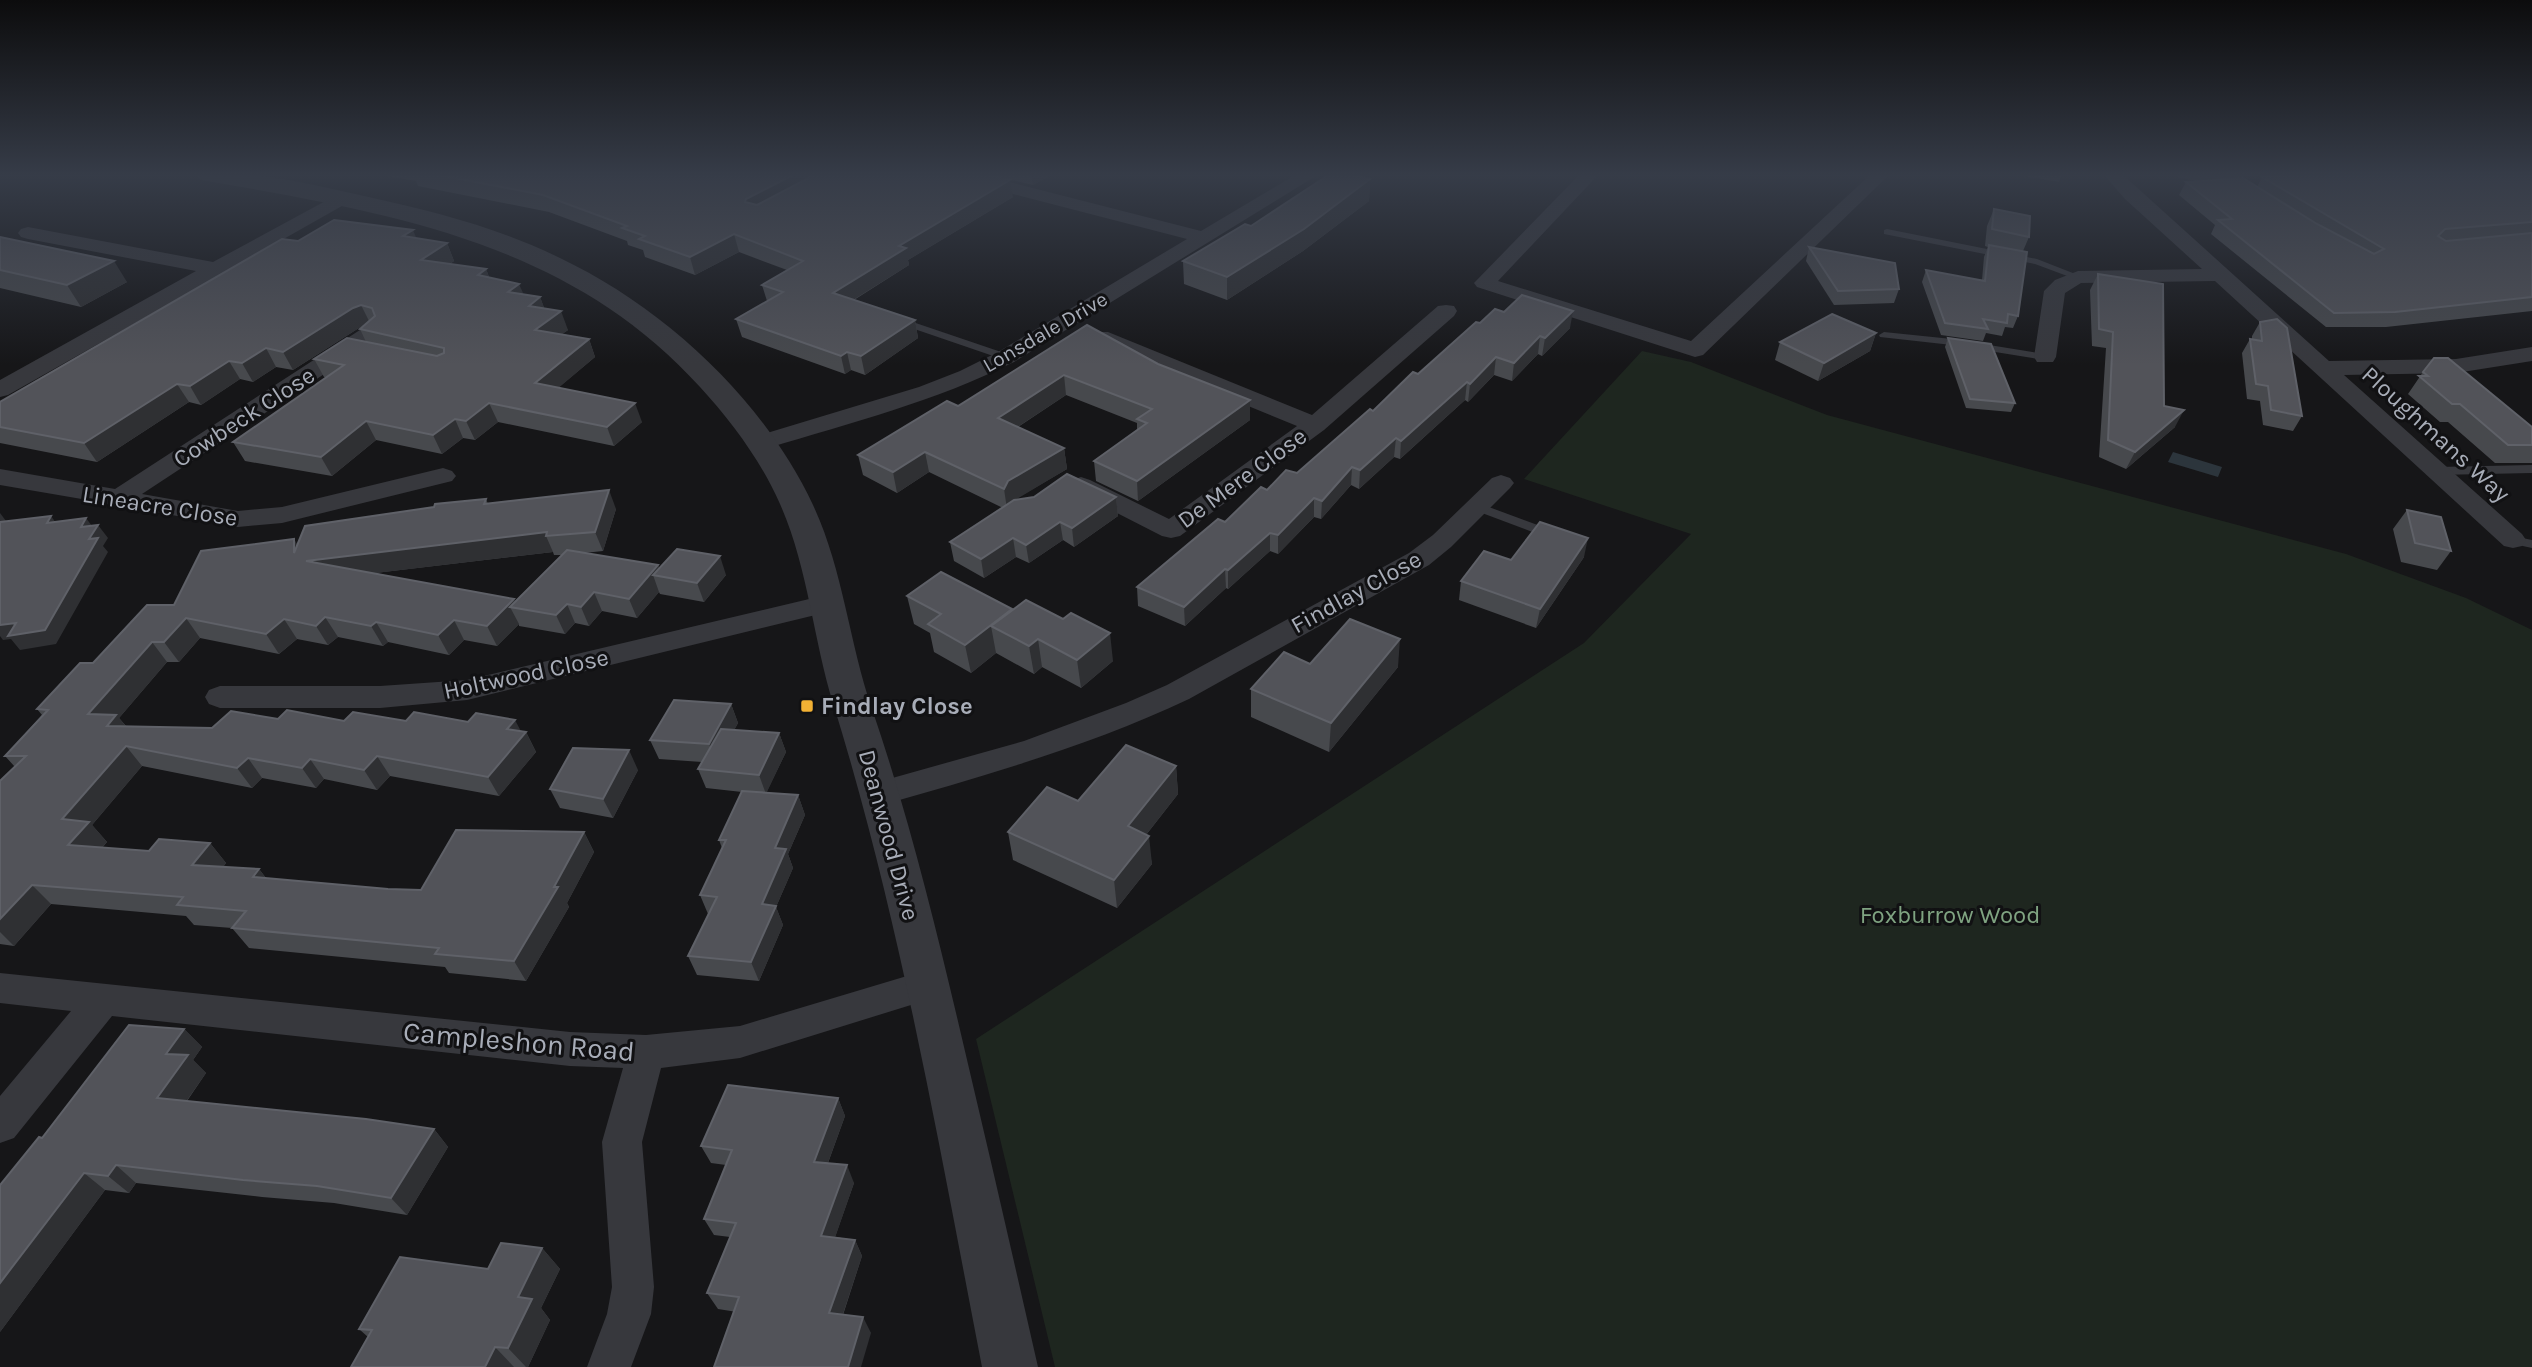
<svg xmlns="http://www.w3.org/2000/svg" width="2532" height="1367" viewBox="0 0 2532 1367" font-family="Karla,sans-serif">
	<rect width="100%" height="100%" fill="#161618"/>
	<!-- green -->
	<path fill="#1e261f" d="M1642 351 1691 362 1827 415 2346 554 2466 598 2532 630V1367H1055L976 1039 1584 643 1691 534 1524 479Z"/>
	<!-- water -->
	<path fill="#2c353c" d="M2173 452 2222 467 2218 477 2168 462Z"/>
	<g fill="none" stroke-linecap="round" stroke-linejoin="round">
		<!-- service -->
		<g fill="#37383d" fill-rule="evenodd">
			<path d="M1887 229 2037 259 2083 277 2078 280 2035 264 1884 234V230Z"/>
			<path d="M898 317 1010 355 1011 357 1010 359H1002L894 322 893 320Z"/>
			<path d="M1884 332 1952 339 2045 354 2050 357 2045 360 1952 345 1880 337 1879 335Z"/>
			<path d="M2532 465V473L2437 475 2431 471 2437 467Z"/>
			<path d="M1478 503 1543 527 1545 530 1543 533H1535L1474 510 1472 507 1474 504Z"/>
			<path d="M2513 536 2532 540V548L2509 543 2507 540Z"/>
		</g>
		<!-- minor -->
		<g fill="#37383d" fill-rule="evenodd">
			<path d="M949 174H978L1201 231 1297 174H1319L1014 362C936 401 851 423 768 448L759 450 750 448 747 443 750 438 919 387 960 371 998 352 1187 239 951 178Z"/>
			<path d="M1580 174H1599L1498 281 1691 341 1871 174H1890L1703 355 1695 357 1477 287 1474 283Z"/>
			<path d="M2103 174H2122L2329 361 2456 359 2532 347V361L2456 373 2344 375 2522 534 2526 540 2522 546 2513 548 2504 546 2215 281 2081 283 2065 293 2056 357 2053 362H2037L2034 357 2044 291 2055 280 2078 271 2202 269 2125 199Z"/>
			<path d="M2172 174H2249C2241 183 2180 183 2172 174Z"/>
			<path d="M342 192 349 194 352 198 349 202 8 395 0 397V380L196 271 28 239 21 237 18 233 21 229 28 227 213 262Z"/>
			<path d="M1446 305 1454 306 1457 311 1454 316 1324 430 1180 536 1171 538 1162 536 1072 490 1068 485 1072 480 1081 477 1090 480 1169 519 1297 426 1092 342 1089 337 1092 332H1108L1312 415 1438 306Z"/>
			<path d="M371 326 379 328 382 333 379 338 142 494 238 511 282 507 443 468 452 471 456 476 452 481 282 523 238 527 122 506 116 508 105 503 0 485V469L115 489 363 328Z"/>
			<path d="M1501 475 1510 478 1514 483 1510 488 1451 547 1429 565 1189 699C1090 746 986 775 882 805L871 802 866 793 871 784 1024 741 1126 703 1167 685 1409 553 1433 535 1492 478Z"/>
			<path d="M826 595 836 598 840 604 836 610 467 700 380 708H220L209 704 205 697 209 690 220 686H380L467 680Z"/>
			<path d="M927 970 940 974 945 985 940 996 740 1058 661 1068 642 1142 654 1287 651 1314 631 1367H587L607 1314 612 1287 602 1142 623 1068 570 1066 112 1016 14 1138 0 1143V1096L71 1011 0 1003V973L570 1032 646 1035 740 1026Z"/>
		</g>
		<!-- tertiary -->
		<path fill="#37383d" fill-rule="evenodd" d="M196 174C212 174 229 172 245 174 288 178 332 189 373 198 437 212 501 229 560 258 665 308 763 399 813 505 843 569 849 642 872 709 912 826 940 944 968 1064 992 1165 1015 1266 1038 1367H982C939 1145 900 919 833 703 813 638 808 567 780 504 761 461 732 422 700 387 569 242 390 213 207 181L199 179Z"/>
	</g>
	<!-- wall -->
	<g fill="#47494d" fill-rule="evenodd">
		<path d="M376 174H985L1013 197 908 260 909 265 854 300 915 320 918 338 865 375 851 370 845 374 742 337 736 319 767 301 762 285 787 270 739 252 695 275 645 257 643 250 628 245 627 241 549 212 418 186 416 181Z"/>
		<path d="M987 174H1053L1033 185Z"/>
		<path d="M2024 174H2062L2059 182 2024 176Z"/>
		<path d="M2532 174V311L2386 327H2326L2211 234 2215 225 2179 195 2186 182 2257 187 2262 177Z"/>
		<path d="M1370 179 1369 201 1303 251 1227 300 1184 284 1183 261 1251 226Z"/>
		<path d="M1994 209 2029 237 2023 251 2018 316 2013 328 2005 327 2002 336 1986 333 1983 341 1941 335 1922 282 1926 270 1982 280 1984 257 1988 247 1985 246 1987 226Z"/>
		<path d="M0 237 127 282 81 307 0 288Z"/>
		<path d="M416 238 447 243 454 261 450 264 486 269 489 277 524 295 540 297 544 308 568 330 562 334 589 339 595 357 559 387 642 422 614 446 498 422 475 440 463 438 442 454 376 440 332 476 245 461 233 442 326 378 324 377 314 359 366 342 360 329 365 325 362 326 293 370 276 367 253 382 240 379 201 405 189 402 97 462 0 443V402L298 241Z"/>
		<path d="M1809 247 1899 289 1894 303 1834 305 1806 261Z"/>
		<path d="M2098 274 2175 427 2126 469 2099 457 2106 348 2092 346 2090 290Z"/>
		<path d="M2260 322 2302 416 2293 431 2263 425 2260 401 2247 399 2242 353 2250 339H2252V336Z"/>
		<path d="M1480 323 1570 328 1542 356 1538 354 1512 381 1494 375 1468 402 1465 400 1400 459 1394 457 1359 489 1351 485 1321 519 1314 517 1278 554 1270 551 1228 589 1226 588 1185 626 1138 606 1137 587 1267 490 1297 473Z"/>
		<path d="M1087 325 1250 420 1138 501 1096 481 1094 461 1137 430V423L1066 395 1018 427 1064 448 1067 469 1014 500 1116 497 1118 516 1074 547 1063 540 1029 563 1016 557 984 578 954 561 950 542 1003 508 929 472 897 493 863 475 858 455 958 406Z"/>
		<path d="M1876 333 1870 351 1818 381 1775 360 1780 342Z"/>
		<path d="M1948 338 2015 403 2011 412 1966 408 1945 347Z"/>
		<path d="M2423 372 2532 427V463H2495L2448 422H2440L2408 394Z"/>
		<path d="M486 499 488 504 616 509 603 551 584 553 658 565 659 568 726 575 704 602 660 594 659 592 637 618 602 611 589 626 575 623 565 634 519 626V624L497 646 464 640 449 655 388 642 383 646 338 637 328 645 297 639 279 654 200 638 179 662H167L119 718 126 726 212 728 278 719 406 721 526 732 536 752 499 796 390 776 377 790 324 779 316 788 262 778 252 788 142 766 92 825 107 842 102 848 149 851 210 843 226 863 223 867 259 869 266 878 388 889 421 890 584 832 594 852 567 903 569 907 526 981 449 973 445 967 249 948 232 928 194 925 186 916 51 904 14 946 0 944V781L15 767 5 756 42 715 37 709 93 663 174 605 298 544 434 507ZM553 552 554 555H562L515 601 375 573Z"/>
		<path d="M2407 510 2451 551 2437 570 2401 562 2393 529Z"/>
		<path d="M1584 557 1536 628 1459 600 1461 581 1511 560Z"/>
		<path d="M907 596 1012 609 1113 661 1081 688 1042 667 1034 674 996 653 971 673 934 652 930 633 914 624Z"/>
		<path d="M1310 664 1398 667 1329 752 1251 717V689Z"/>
		<path d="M731 704 738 723 734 730 779 733 786 752 766 793 798 795 805 815 788 854 793 868 776 907 783 925 759 981 697 975 688 956 708 914 700 895 722 848 719 840 742 792 706 788 698 769 702 762 659 759 650 740Z"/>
		<path d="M1176 766 1178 794 1146 835 1152 864 1117 908 1013 860 1008 832 1078 801Z"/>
		<path d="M638 770 613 818 560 808 550 789Z"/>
		<path d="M184 1029 202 1047 193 1060 206 1073 187 1101 434 1129 448 1147 407 1215 334 1203 262 1197 136 1183 129 1193 105 1190 0 1332 42 1138Z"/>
		<path d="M838 1098 845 1116 828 1163 854 1183 835 1237 855 1240 862 1256 843 1315 871 1333 718 1309 707 1293 730 1237 714 1235 704 1219 726 1165 711 1163 701 1146Z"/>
		<path d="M542 1248 560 1269 541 1308 550 1320 528 1367H351L368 1337 359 1329 488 1269Z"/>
	</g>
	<!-- shaded-wall -->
	<g fill="#2f3033">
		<path d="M795 174H831L750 219 745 202 746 199Z"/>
		<path d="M1031 174H1053L1033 185Z"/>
		<path d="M1370 179 1369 201 1303 251 1227 300V277Z"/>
		<path d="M1010 180 1013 197 908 260 909 265 837 310 833 293 899 246Z"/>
		<path d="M413 230 420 247 403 236Z"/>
		<path d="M734 234 739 252 695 275 690 257Z"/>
		<path d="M447 243 454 261 429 278 421 260Z"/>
		<path d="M114 261 127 282 81 307 67 285Z"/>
		<path d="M486 269 493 287 478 275Z"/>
		<path d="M519 284 527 302 508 292Z"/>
		<path d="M540 297 547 315 529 306Z"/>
		<path d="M361 305 370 323 362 326 293 370 283 352 353 308Z"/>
		<path d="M561 311 568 330 543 348 535 330Z"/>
		<path d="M1573 311 1570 328 1542 356 1545 338Z"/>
		<path d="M915 320 918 338 865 375 861 356Z"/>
		<path d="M1876 333 1870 351 1818 381 1824 363Z"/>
		<path d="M1540 336 1538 354 1512 381 1514 363Z"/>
		<path d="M589 339 595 357 543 401 535 383Z"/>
		<path d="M266 348 276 367 253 382 242 363Z"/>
		<path d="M847 352 851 370 845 374 841 356Z"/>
		<path d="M1496 357 1494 375 1468 402 1470 384Z"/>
		<path d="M229 361 240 379 201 405 190 386Z"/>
		<path d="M1064 375 1066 395 1001 438 998 418Z"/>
		<path d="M1467 382 1465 400 1400 459 1401 441Z"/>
		<path d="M177 384 189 402 97 462 84 443Z"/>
		<path d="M1250 400V420L1138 501 1137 481Z"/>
		<path d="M489 403 498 422 475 440 466 421Z"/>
		<path d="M635 403 642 422 614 446 607 427Z"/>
		<path d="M2184 410 2175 427 2126 469 2135 452Z"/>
		<path d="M455 419 463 438 442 454 433 435Z"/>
		<path d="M366 421 376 440 332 476 321 457Z"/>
		<path d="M1396 438 1394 457 1359 489 1360 470Z"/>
		<path d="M1064 448 1067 469 1012 502 1007 509 1004 489 1008 481Z"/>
		<path d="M925 452 929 472 897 493 893 472Z"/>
		<path d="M1352 467 1351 485 1321 519 1322 501Z"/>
		<path d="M609 490 616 509 603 551 595 532Z"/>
		<path d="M1116 497 1118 516 1074 547 1072 528Z"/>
		<path d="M1314 498V517L1278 554V535Z"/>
		<path d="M0 513 6 521 0 525Z"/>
		<path d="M51 516 61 530 47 523Z"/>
		<path d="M86 518 95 530 98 525 108 538 103 546 108 552 56 644 20 650 11 639 3 640 0 636V613L16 623Z"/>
		<path d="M1060 522 1063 540 1029 563 1026 545Z"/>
		<path d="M547 532 546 536 553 552 317 580 294 553V539L306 558Z"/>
		<path d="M1270 533V551L1228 589V570Z"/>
		<path d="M1013 538 1016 557 984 578 981 559Z"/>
		<path d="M1588 538 1584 557 1536 628 1540 609Z"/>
		<path d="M720 556 726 575 704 602 697 583Z"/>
		<path d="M658 565 663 577 653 575 659 592 637 618 629 599Z"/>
		<path d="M1225 569 1226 588 1185 626 1184 607Z"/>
		<path d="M594 592 602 611 589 626 581 607Z"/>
		<path d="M514 599 518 608 510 607 519 624 497 646 487 626Z"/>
		<path d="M567 604 575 623 565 634 556 615Z"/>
		<path d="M1012 609 991 626 996 653 971 673 965 645Z"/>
		<path d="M325 617 338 637 328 645 316 626Z"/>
		<path d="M186 618 200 638 179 662 164 642Z"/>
		<path d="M284 619 297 639 279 654 266 634Z"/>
		<path d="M454 620 464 640 449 655 438 635Z"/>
		<path d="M376 622 388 642 383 646 371 626Z"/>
		<path d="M1110 633 1113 661 1081 688 1077 660Z"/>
		<path d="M1038 639 1042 667 1034 674 1029 646Z"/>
		<path d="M1400 639 1398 667 1329 752 1331 723Z"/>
		<path d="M152 642 167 662 119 718 133 735 123 746 88 714Z"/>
		<path d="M731 704 738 723 717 763 709 744Z"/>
		<path d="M515 720 523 735 526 732 536 752 499 796 488 777 507 729Z"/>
		<path d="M779 733 786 752 766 794 759 775Z"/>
		<path d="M126 746 142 766 92 825 107 842 86 865 68 845 62 819Z"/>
		<path d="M629 750 638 770 613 818 603 799Z"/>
		<path d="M377 756 390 776 377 790 364 770Z"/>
		<path d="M248 758 262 778 252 788 237 768Z"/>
		<path d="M310 759 324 779 316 788 302 768Z"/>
		<path d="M1176 766 1178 794 1131 854 1128 826Z"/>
		<path d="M798 795 805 815 788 854 793 868 776 907 783 925 759 981 751 962 762 904 775 848Z"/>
		<path d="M584 832 594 852 567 903 569 907 526 981 514 961Z"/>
		<path d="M1149 836 1152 864 1117 908 1114 880Z"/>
		<path d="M210 843 226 863 209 885 192 865Z"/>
		<path d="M259 869 274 889 253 877Z"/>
		<path d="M32 885 51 904 14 946 0 932V919Z"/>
		<path d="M184 1029 202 1047 193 1060 206 1073 176 1116 157 1098 166 1054Z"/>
		<path d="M838 1098 845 1116 822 1179 814 1162Z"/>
		<path d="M434 1129 448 1147 407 1215 391 1198Z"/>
		<path d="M116 1165 136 1183 129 1193 108 1176Z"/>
		<path d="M847 1165 854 1183 830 1252 821 1236Z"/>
		<path d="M84 1173 105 1190 0 1332V1283Z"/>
		<path d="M855 1240 862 1256 838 1329 829 1313Z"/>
		<path d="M542 1248 560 1269 541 1308 550 1320 528 1367H526L508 1348 518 1297Z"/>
		<path d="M863 1317 871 1333 861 1367H848Z"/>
		<path d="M495 1347 514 1367H485Z"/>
	</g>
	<!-- building -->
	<g fill="#525359" stroke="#5f6168" stroke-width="2">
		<path d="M434 174H795L746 199 745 202 757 205 816 174H985L1010 180 899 246 906 248 833 293 915 320 861 356 847 352 841 356 736 319 783 292 762 285 803 261 734 234 690 257 639 239 645 236 622 228 627 226 543 195Z"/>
		<path d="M1330 174H1350L1370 179 1304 229 1227 277 1183 261 1245 224 1251 226Z"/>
		<path d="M2312 174H2532V222L2445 229 2438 236 2446 241 2532 233V297L2395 312 2334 313 2218 220 2232 219 2186 182 2243 178 2317 224 2374 254 2384 249 2262 177Z"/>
		<path d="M1994 209 2030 216 2029 237 1992 229Z"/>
		<path d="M334 220 413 230 403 236 447 243 421 260 486 269 478 275 519 284 508 292 540 297 529 306 561 311 535 330 589 339 535 383 635 403 607 427 489 403 466 421 455 419 433 435 366 421 321 457 233 442 344 365 314 359 347 338 437 356 444 353V348L360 329 375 316 372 308 361 305 353 308 283 352 266 348 242 363 229 361 190 386 177 384 84 443 0 427V402L282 239 298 241Z"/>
		<path d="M0 237 114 261 67 285 0 270Z"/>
		<path d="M1989 245 2027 252 2018 316 2008 314 2007 323 1983 319 1988 329 1945 323 1926 270 1985 281Z"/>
		<path d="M1809 247 1895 263 1899 289 1838 291Z"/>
		<path d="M2098 274 2163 284 2164 406 2184 410 2135 452 2108 440 2113 332 2099 329Z"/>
		<path d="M1522 295 1573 311 1545 338 1540 336 1514 363 1496 357 1470 384 1467 382 1401 441 1396 438 1360 470 1352 467 1322 501 1314 498 1278 535 1270 533 1228 570 1225 569 1184 607 1137 587 1218 519 1225 522 1261 487 1267 490 1286 470 1297 473 1370 409 1373 411 1413 372 1418 374 1476 322 1480 323 1495 309 1504 312Z"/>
		<path d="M1832 314 1876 333 1824 363 1780 342Z"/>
		<path d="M2277 319 2287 328 2302 416 2271 410 2268 386 2256 384 2250 339 2262 341 2260 322Z"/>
		<path d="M1087 325 1158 364 1250 400 1137 481 1094 461 1147 423 1137 419 1152 409 1064 375 998 418 1064 448 1008 481 1004 489 925 452 893 472 858 455 947 401 958 406Z"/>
		<path d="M1948 338 1991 344 2015 403 1970 399Z"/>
		<path d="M2434 358H2448L2532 427V445H2508L2460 404H2452L2419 376H2428L2423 372Z"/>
		<path d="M1067 474 1116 497 1072 528 1060 522 1026 545 1013 538 981 559 950 542 1014 500 1034 497Z"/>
		<path d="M609 490 595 532 546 536 547 532 306 561 514 599 487 626 454 620 438 635 376 622 371 626 325 617 316 626 284 619 266 634 186 618 164 642H152L88 714 116 715 107 726 212 728 231 711 278 719 287 710 344 721 353 712 406 721 414 712 468 722 476 713 515 720 507 729 526 732 488 777 377 756 364 770 310 759 302 768 248 758 237 768 126 746 62 819 89 822 68 845 149 851 159 839 210 843 192 865 259 869 253 877 388 889 421 890 456 830 584 832 554 887H558L514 961 435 954 439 948 232 928 246 911 177 905 183 897 32 885 0 919V781L26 756H5L48 710 37 709 80 663H93L147 605H174L201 551 294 539V553L305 526 434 507 435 504 486 499 484 504Z"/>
		<path d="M2407 510 2441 517 2451 551 2415 543Z"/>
		<path d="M51 516 47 523 86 518 81 527 98 525 89 539 98 538 45 630 8 636 16 623 0 625V522Z"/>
		<path d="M1540 522 1588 538 1540 609 1461 581 1484 551 1511 560Z"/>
		<path d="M677 549 720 556 697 583 653 575Z"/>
		<path d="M567 550 658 565 629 599 594 592 581 607 567 604 556 615 510 607Z"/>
		<path d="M941 572 1012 609 965 645 928 624 941 614 907 596Z"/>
		<path d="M1026 600 1063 619 1071 613 1110 633 1077 660 1038 639 1029 646 991 626Z"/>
		<path d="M1350 619 1400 639 1331 723 1251 689 1284 652 1310 664Z"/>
		<path d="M674 700 731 704 709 744 650 740Z"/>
		<path d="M721 729 779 733 759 775 698 769Z"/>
		<path d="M1126 745 1176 766 1128 826 1149 836 1114 880 1008 832 1047 787 1078 801Z"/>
		<path d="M573 748 629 750 603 799 550 789Z"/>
		<path d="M742 791 798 795 775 848 786 849 762 904 776 906 751 962 688 956 717 897 700 895 726 840H719Z"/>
		<path d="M129 1025 184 1029 166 1054 188 1055 157 1098 366 1119 434 1129 391 1198 317 1186 243 1180 116 1165 108 1176 84 1173 0 1283V1185L39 1137 42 1138Z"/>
		<path d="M728 1085 838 1098 814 1162 847 1165 821 1236 855 1240 829 1313 863 1317 848 1367H714L739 1297 707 1293 736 1223 704 1219 732 1150 701 1146Z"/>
		<path d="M501 1243 542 1248 518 1297 532 1299 508 1348 495 1347 485 1367H351L372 1330 359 1329 400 1257 488 1269Z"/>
	</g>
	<!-- sky -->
	<linearGradient id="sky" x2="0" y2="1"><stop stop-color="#0c0c0d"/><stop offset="0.48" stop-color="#363c48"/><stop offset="1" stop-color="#363c48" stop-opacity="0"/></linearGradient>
	<rect width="2532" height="365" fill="url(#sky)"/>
	<!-- markers -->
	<rect fill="#f2b134" stroke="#111113" stroke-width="2.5" x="800" y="699" width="14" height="14" rx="3.5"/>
	<g text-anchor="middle" stroke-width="6" stroke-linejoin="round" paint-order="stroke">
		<!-- far-street labels -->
		<g font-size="21" fill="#a8adb8" stroke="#111113">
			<text transform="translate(1045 332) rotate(-30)" y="7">Lonsdale Drive</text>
		</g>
		<!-- street labels -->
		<g font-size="24" fill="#a8adb8" stroke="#111113">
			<text transform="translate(244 417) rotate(-33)" y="8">Cowbeck Close</text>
			<text transform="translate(2436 434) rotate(42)" y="8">Ploughmans Way</text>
			<text transform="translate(1242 478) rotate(-36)" y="8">De Mere Close</text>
			<text transform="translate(160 506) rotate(9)" y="8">Lineacre Close</text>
			<text transform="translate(1356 592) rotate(-29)" y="8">Findlay Close</text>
			<text transform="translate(526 674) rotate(-12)" y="8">Holtwood Close</text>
			<text transform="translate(889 835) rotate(75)" y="8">Deanwood Drive</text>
		</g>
		<!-- poi labels -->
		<g font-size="24" font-weight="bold" fill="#a8adb8" stroke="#111113" text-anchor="start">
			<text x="821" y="714">Findlay Close</text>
		</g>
		<!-- park labels -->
		<g font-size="24" fill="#7fa381" stroke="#111113">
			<text x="1950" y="923">Foxburrow Wood</text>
		</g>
		<!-- near-street labels -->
		<g font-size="28" fill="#a8adb8" stroke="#111113">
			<text transform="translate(519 1041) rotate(5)" y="10">Campleshon Road</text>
		</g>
	</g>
</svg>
